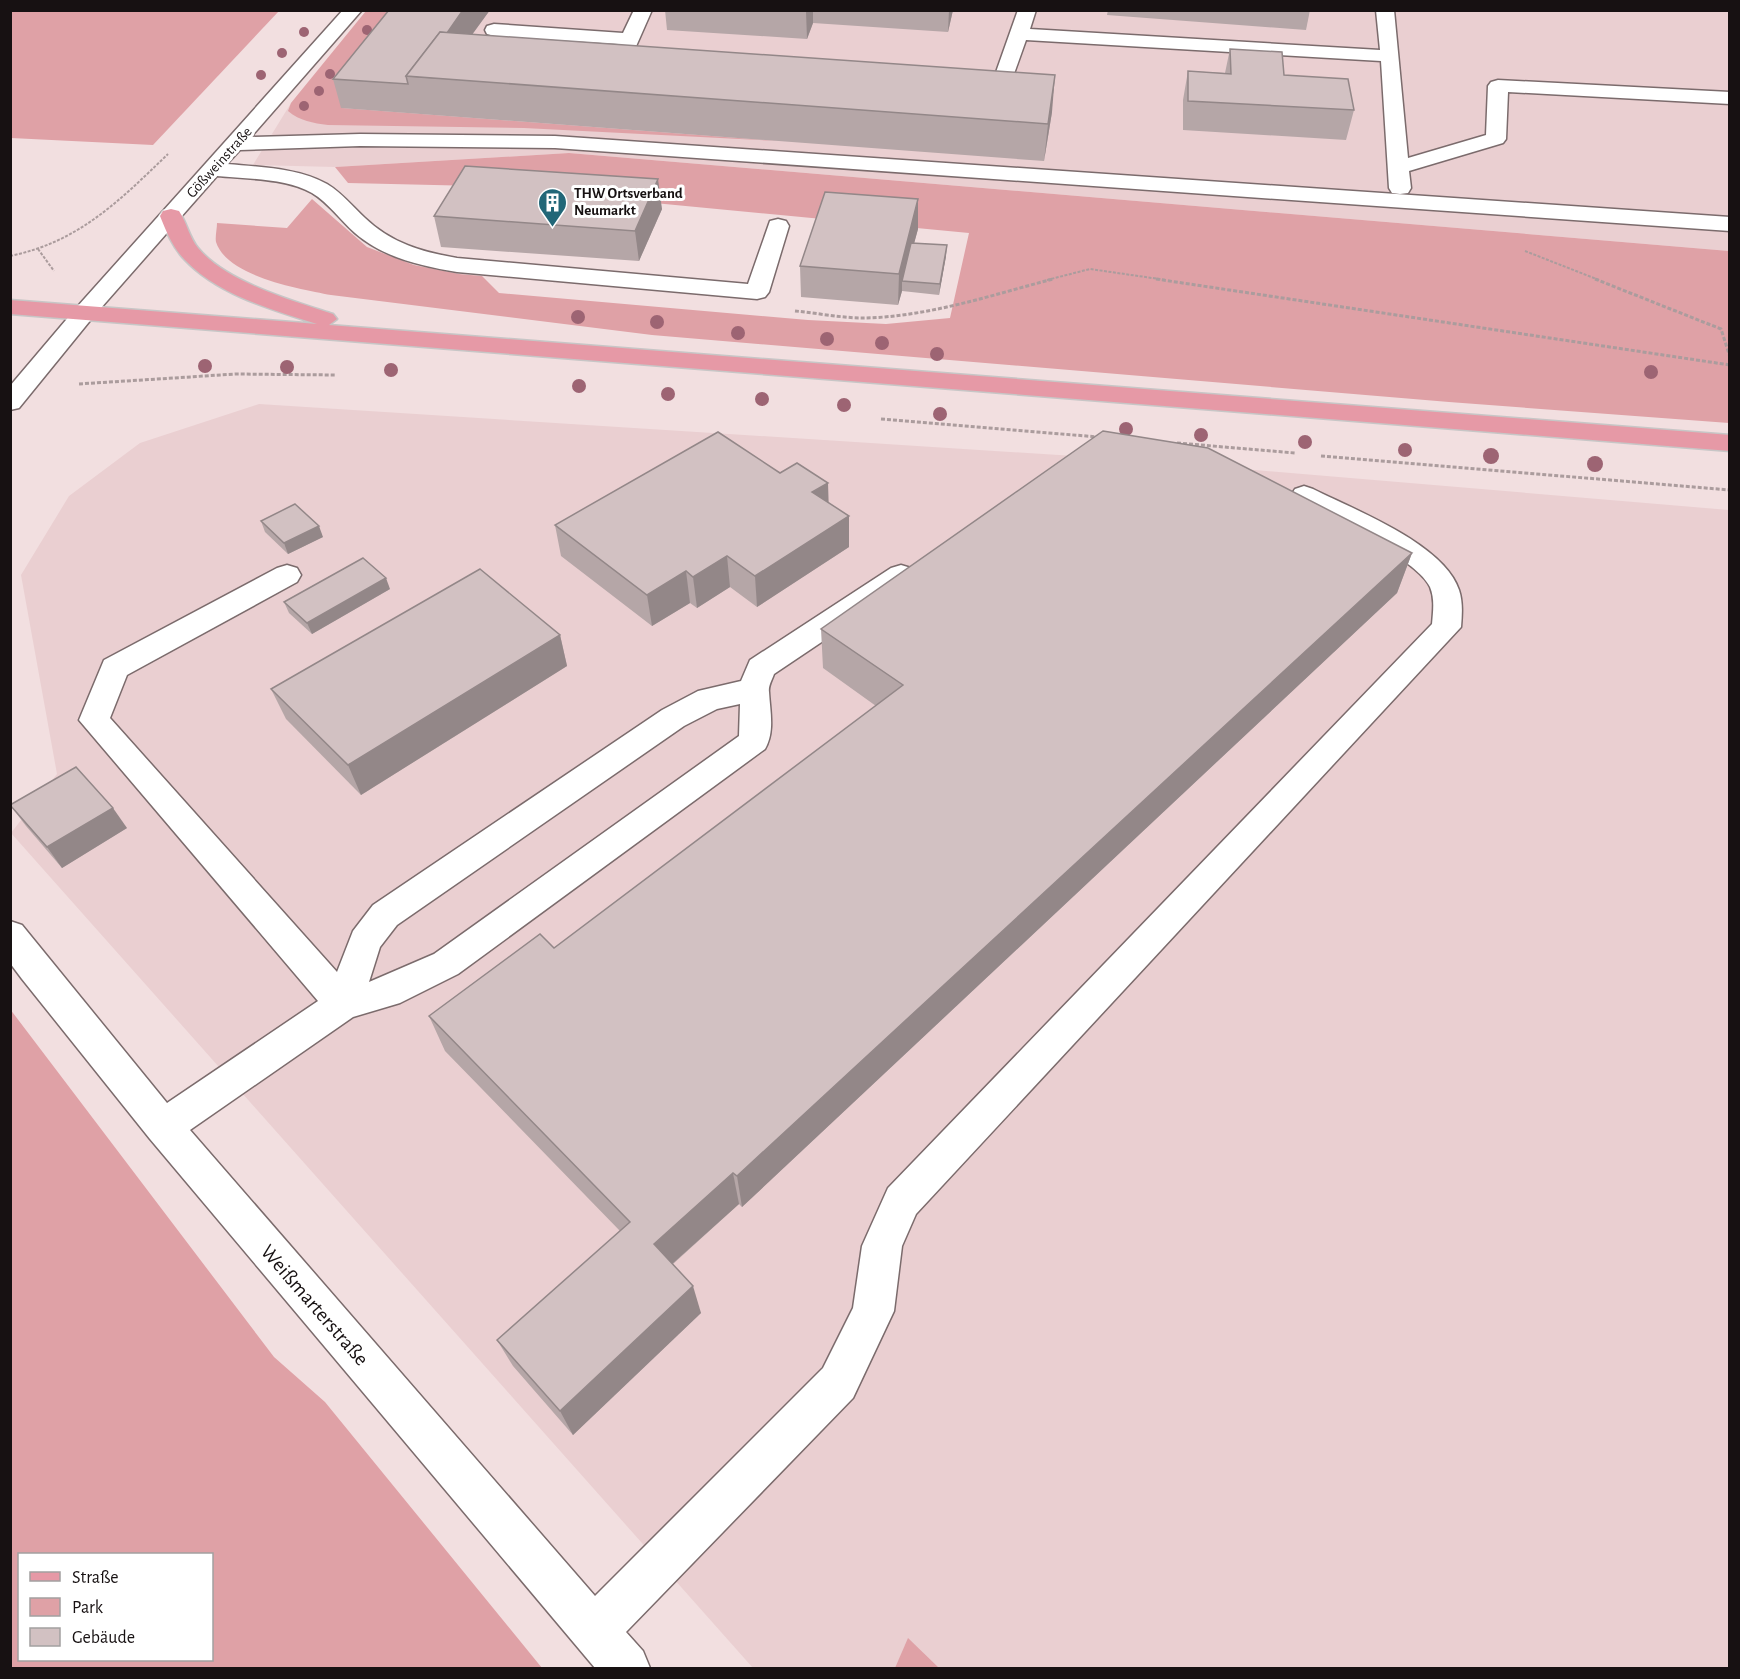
<svg xmlns="http://www.w3.org/2000/svg" width="1740" height="1679" viewBox="0 0 1740 1679" font-family="'Alegreya Sans',sans-serif">
	<rect width="100%" height="100%" fill="#f2dfe0"/>
	<!-- built -->
	<g fill="#eacfd1">
		<path d="M366 11H1729V251L569 153 335 167 253 165 291 103Z"/>
		<path d="M259 404 1137 460 1729 510V1668H753L11 833 57 774 21 575 69 496 140 443Z"/>
	</g>
	<!-- green -->
	<g fill="#dfa1a6" fill-rule="evenodd">
		<path d="M10 11 11 10 279 11 153 145 11 138Z"/>
		<path d="M366 11H419L342 108 778 141 524 128 328 125C313 123 300 121 288 111L291 103Z"/>
		<path d="M569 153 1729 251V423L1449 402 652 335 331 295C301 289 227 277 216 242 215 237 217 229 217 223L287 228 312 199 367 247 414 265 459 274 482 276 499 293 808 320 886 324 950 318 969 233 477 186 348 183 335 167Z"/>
		<path d="M10 1009 274 1357 325 1402 542 1668H11ZM20 1554H212V1660H20Z"/>
		<path d="M908 1638 939 1668H895Z"/>
	</g>
	<g fill="none" stroke-linecap="round" stroke-linejoin="round">
		<defs>
			<g id="minor">
				<path d="M343 10H362L251 137 360 134 555 136 1730 217V231L555 148 360 146 240 150 227 164C259 167 299 168 327 184 342 193 353 207 365 218 391 243 422 252 457 258L748 284 770 221 778 219 786 221 789 226 769 292 765 297 757 299 457 272C421 266 384 258 355 233 341 221 329 203 312 193 285 178 247 179 217 176L93 317 19 408 10 410V386L77 307Z"/>
				<path d="M634 10H652L630 60 648 62 651 66 648 70 641 72 611 69 608 65 618 44 494 36 487 34 485 30 487 26 494 24 623 33Z"/>
				<path d="M1018 10H1036L1030 29 1380 50 1376 10H1394L1408 158 1486 135 1488 86 1491 82 1498 80 1730 92V104L1508 92 1506 139 1503 143 1409 171 1411 188 1408 193 1400 194 1392 193 1389 188 1381 61 1026 40 1010 85 1003 87 961 84 958 80 961 76 995 75Z"/>
				<path d="M1304 486 1313 489C1355 510 1444 544 1459 590 1463 602 1462 615 1461 627L916 1214 902 1246 894 1311 853 1398 626 1632 643 1651 650 1668H595L150 1139 22 979 10 963V921L22 925 167 1103 318 1001 79 720 104 660 277 568 287 565 297 568 301 575 297 582 127 675 110 718 337 972 353 931 373 905 662 710 698 691 741 681 750 660 891 568 901 565 911 568 915 575 911 582 774 674C772 680 768 686 769 692 770 711 775 732 765 749L458 974 400 1003 353 1017 190 1130 595 1596 823 1368 853 1308 862 1246 888 1188 1432 624C1433 612 1435 599 1430 587 1417 558 1325 517 1295 501L1291 495 1295 489ZM740 704 739 736 434 954 369 982 380 947 397 925 684 726 717 709Z"/>
			</g>
			<path id="major" d="M171 209 179 211C187 223 189 237 198 248 226 282 293 301 333 314L337 319 329 325 1730 435V451L10 314V300L317 324C273 310 218 295 185 260 173 248 166 231 160 216L163 211Z"/>
		</defs>
		<!-- minor casing -->
		<use href="#minor" stroke="#7b6b6c" stroke-width="3"/>
		<!-- major casing -->
		<use href="#major" stroke="#c7c6c6" stroke-width="3"/>
		<!-- path-far1 -->
		<g stroke="#ab9c9d" stroke-width="2" stroke-dasharray="3 1.5" stroke-linecap="butt">
			<path d="M38 249 54 271"/>
			<path d="M1525 251 1599 280"/>
			<path d="M10 256C79 242 119 201 168 154"/>
			<path d="M1047 280 1090 269 1166 280"/>
		</g>
		<!-- path -->
		<g stroke="#ab9c9d" stroke-width="3" stroke-dasharray="4 2" stroke-linecap="butt">
			<path d="M1156 279 1730 365"/>
			<path d="M1595 279 1721 329 1730 357"/>
			<path d="M795 311C817 313 841 318 864 318 927 317 992 295 1053 279"/>
			<path d="M79 384 236 374 336 375"/>
			<path d="M881 419 1098 437"/>
			<path d="M1177 443 1295 453"/>
			<path d="M1321 456 1730 490"/>
		</g>
		<!-- minor -->
		<use href="#minor" fill="#fff" fill-rule="evenodd"/>
		<!-- major -->
		<use href="#major" fill="#e699a6" fill-rule="evenodd"/>
	</g>
	<!-- trees -->
	<g fill="#9d6473">
		<circle cx="367" cy="30" r="5"/>
		<circle cx="304" cy="32" r="5"/>
		<circle cx="282" cy="53" r="5"/>
		<circle cx="330" cy="74" r="5"/>
		<circle cx="261" cy="75" r="5"/>
		<circle cx="319" cy="91" r="5"/>
		<circle cx="304" cy="106" r="5"/>
		<circle cx="578" cy="317" r="7"/>
		<circle cx="657" cy="322" r="7"/>
		<circle cx="738" cy="333" r="7"/>
		<circle cx="827" cy="339" r="7"/>
		<circle cx="882" cy="343" r="7"/>
		<circle cx="937" cy="354" r="7"/>
		<circle cx="205" cy="366" r="7"/>
		<circle cx="287" cy="367" r="7"/>
		<circle cx="391" cy="370" r="7"/>
		<circle cx="1651" cy="372" r="7"/>
		<circle cx="579" cy="386" r="7"/>
		<circle cx="668" cy="394" r="7"/>
		<circle cx="762" cy="399" r="7"/>
		<circle cx="844" cy="405" r="7"/>
		<circle cx="940" cy="414" r="7"/>
		<circle cx="1126" cy="429" r="7"/>
		<circle cx="1201" cy="435" r="7"/>
		<circle cx="1305" cy="442" r="7"/>
		<circle cx="1405" cy="450" r="7"/>
		<circle cx="1491" cy="456" r="8"/>
		<circle cx="1595" cy="464" r="8"/>
	</g>
	<!-- wall -->
	<g fill="#b5a6a7">
		<path d="M389 10H490L472 34 1052 112 1044 161 341 108 333 79Z"/>
		<path d="M665 10H953L948 32 813 23 807 39 667 30Z"/>
		<path d="M1108 10H1310L1306 30 1107 15Z"/>
		<path d="M1230 49 1354 110 1346 140 1183 130V100L1188 71 1225 73Z"/>
		<path d="M918 199V229L914 243 946 256 939 295 902 291 898 305 801 297 800 266Z"/>
		<path d="M662 209 639 261 441 247 434 216Z"/>
		<path d="M780 473 849 516V547L757 607 730 587 697 608 690 603 652 626 561 556 555 525Z"/>
		<path d="M261 521 323 537 288 554 265 532Z"/>
		<path d="M1412 553 1397 593 742 1207 739 1204 673 1264 701 1313 573 1435 513 1366 497 1340 620 1231 445 1051 429 1016 554 948 876 706 823 668 821 629Z"/>
		<path d="M390 589 312 634 289 613 284 602Z"/>
		<path d="M560 635 567 666 361 795 286 719 271 689Z"/>
		<path d="M10 805 127 828 62 868 26 826Z"/>
	</g>
	<!-- shaded-wall -->
	<g fill="#938788">
		<path d="M463 10H490L440 79 413 77Z"/>
		<path d="M813 10V23L807 39 806 11Z"/>
		<path d="M949 10H953L948 32Z"/>
		<path d="M1055 75 1052 112 1044 161 1048 124Z"/>
		<path d="M658 179 662 209 639 261 635 231Z"/>
		<path d="M918 199V229L904 281H902V291L898 305 899 274Z"/>
		<path d="M947 245 946 256 939 295 940 284Z"/>
		<path d="M828 483 829 514 812 492Z"/>
		<path d="M849 516V547L757 607 755 576Z"/>
		<path d="M319 526 323 537 288 554 284 543Z"/>
		<path d="M1412 553 1397 593 742 1207 737 1176Z"/>
		<path d="M727 556 730 587 697 608 693 577Z"/>
		<path d="M686 571 690 603 652 626 647 595Z"/>
		<path d="M386 578 390 589 312 634 307 623Z"/>
		<path d="M560 635 567 666 361 795 348 765Z"/>
		<path d="M113 808 127 828 62 868 47 847Z"/>
		<path d="M733 1173 739 1204 662 1273 654 1244Z"/>
		<path d="M693 1286 701 1313 573 1435 560 1411Z"/>
	</g>
	<!-- building -->
	<g fill="#d2c1c2" stroke="#938788" stroke-width="1.5">
		<path d="M389 10H463L447 33 440 32 406 76 408 84 333 79Z"/>
		<path d="M440 32 1055 75 1048 124 406 76Z"/>
		<path d="M1230 49 1282 52 1284 75 1348 79 1354 110 1188 101V71L1231 74Z"/>
		<path d="M465 166 658 179 635 231 434 216Z"/>
		<path d="M825 192 918 199 899 274 800 266Z"/>
		<path d="M911 243 947 245 940 284 902 281Z"/>
		<path d="M1103 431 1208 448 1412 553 737 1176 733 1173 654 1244 693 1286 560 1411 497 1340 630 1222 429 1016 540 934 554 948 903 685 821 629Z"/>
		<path d="M718 432 780 473 797 463 828 483 812 492 849 516 755 576 727 556 693 577 686 571 647 595 555 525Z"/>
		<path d="M295 504 319 526 284 543 261 521Z"/>
		<path d="M363 558 386 578 307 623 284 602Z"/>
		<path d="M480 569 560 635 348 765 271 689Z"/>
		<path d="M76 767 113 808 47 847 10 805Z"/>
	</g>
	<!-- icons -->
	<defs>
		<symbol id="building-pin" viewBox="-11 -11 22 30"><path d="M0 17L-7.5 6A9.5 9.5 0 1 1 7.5 6Z" fill="#226778" stroke="#fff"/><path d="M-4-6H4V6H1V3H-1V6H-4ZM-2.5-4.3h1.7v1.8h-1.7ZM.8-4.3h1.7v1.8H.8ZM-2.5-1h1.7V.8h-1.7ZM.8-1h1.7V.8H.8Z" fill="#fff"/></symbol>
	</defs>
	<g fill-rule="evenodd">
		<use href="#building-pin" x="536" y="186" width="33" height="45"/>
	</g>
	<g text-anchor="middle" stroke-width="6" stroke-linejoin="round" paint-order="stroke">
		<!-- far-street labels -->
		<g font-size="15" fill="#171112" stroke="#fff">
			<text transform="translate(219 162) rotate(-48)" y="5">Gößweinstraße</text>
		</g>
		<!-- far-poi labels -->
		<g font-size="15" font-weight="bold" fill="#171112" stroke="#fff" text-anchor="start">
			<text x="574" y="198">THW Ortsverband<tspan x="574" dy="17">Neumarkt</tspan></text>
		</g>
		<!-- near-street labels -->
		<g font-size="21" fill="#171112" stroke="#fff">
			<text transform="translate(315 1305) rotate(49)" y="7">Weißmarterstraße</text>
		</g>
	</g>
	<!-- border -->
	<rect width="1740" height="1679" fill="none" stroke="#171112" stroke-width="24"/>
	<!-- legend -->
	<rect x="18" y="1553" width="195" height="108" fill="#ffffff" stroke="#a2a0a0" stroke-width="1.5"/>
	<rect x="30" y="1572" width="30" height="9" fill="#e699a6" stroke="#a2a0a0" stroke-width="1.5"/>
	<text x="72" y="1583" font-size="18" fill="#171112">Straße</text>
	<rect x="30" y="1598" width="30" height="18" fill="#dfa1a6" stroke="#a2a0a0" stroke-width="1.5"/>
	<text x="72" y="1613" font-size="18" fill="#171112">Park</text>
	<rect x="30" y="1628" width="30" height="18" fill="#d2c1c2" stroke="#a2a0a0" stroke-width="1.5"/>
	<text x="72" y="1643" font-size="18" fill="#171112">Gebäude</text>
</svg>
